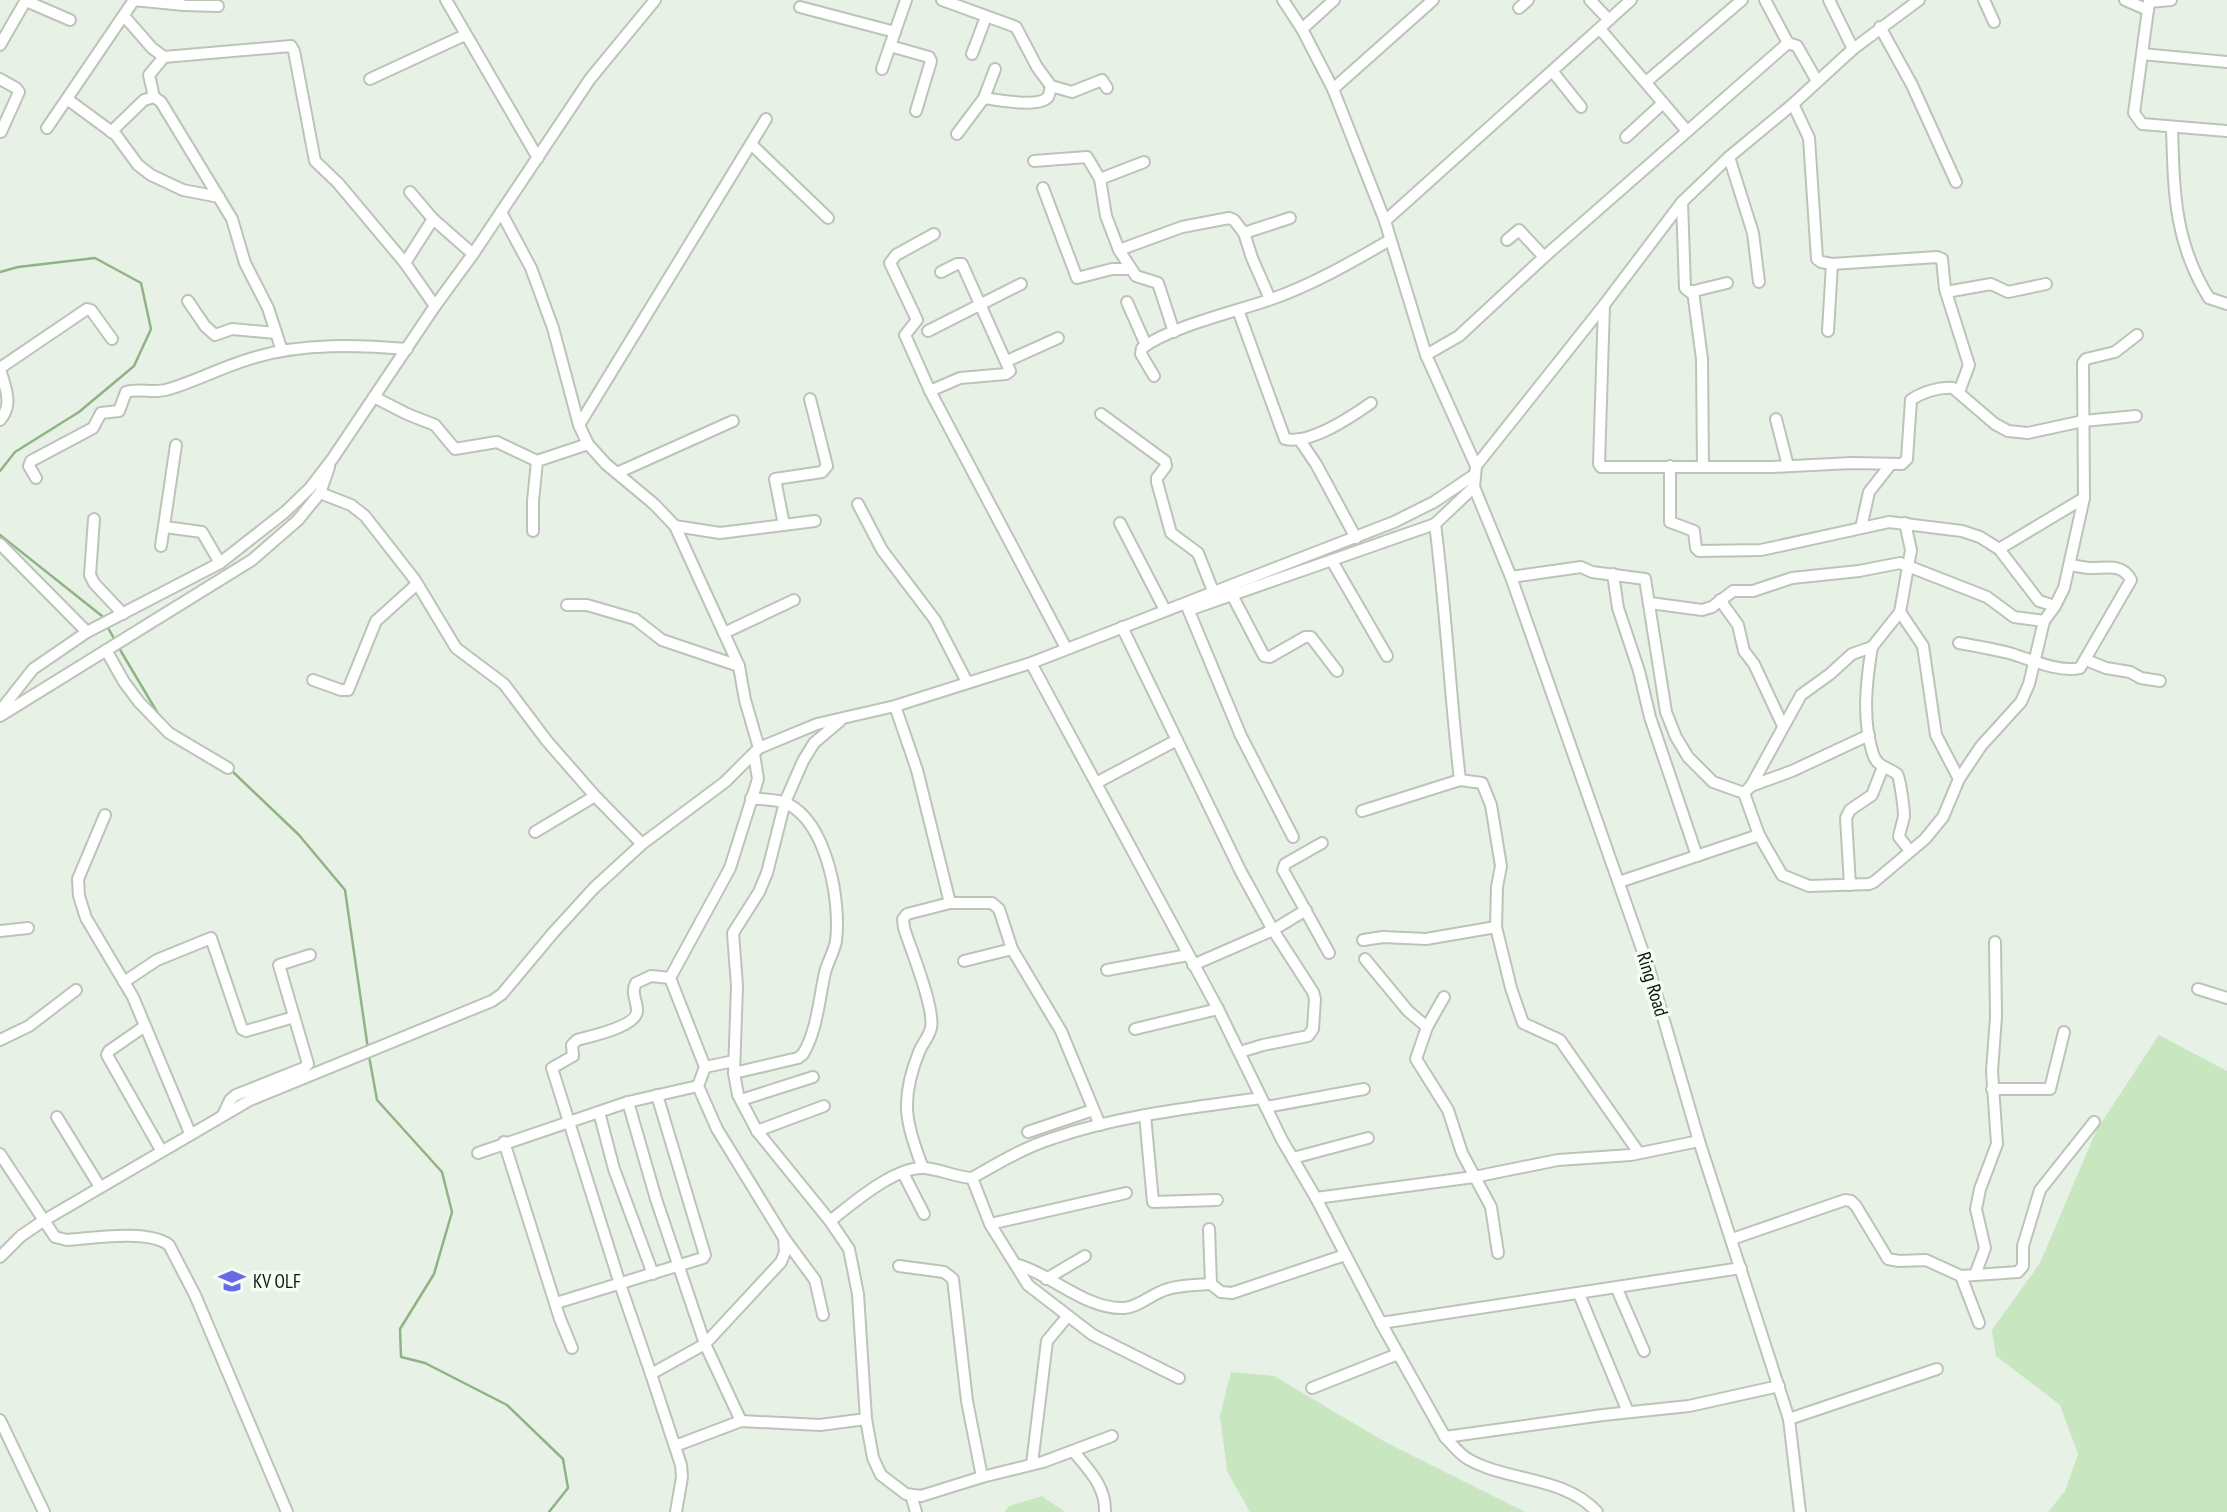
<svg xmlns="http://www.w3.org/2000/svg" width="2227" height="1512" viewBox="0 0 2227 1512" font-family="'PT Sans Narrow',sans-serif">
	<rect width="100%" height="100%" fill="#e8f1e6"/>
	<!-- green -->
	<g fill="#c8e6bf">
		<path d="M2159 1035 2227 1071V1512H2048L2065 1491 2078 1454 2060 1405 1996 1356 1992 1330 2040 1263 2097 1129Z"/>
		<path d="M1231 1372 1274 1376 1387 1443 1525 1512H1250L1227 1471 1220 1416Z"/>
		<path d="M1042 1496 1065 1512H1004L1009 1506Z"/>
	</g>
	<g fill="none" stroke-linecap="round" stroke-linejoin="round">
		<!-- stream -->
		<g stroke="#8fb384" stroke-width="2.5">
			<path d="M0 272 18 267 95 258 141 283 151 329 134 366 79 412 15 452 0 471"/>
			<path d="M0 535 102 616 104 620"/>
			<path d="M107 626 116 642"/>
			<path d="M119 648 160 717"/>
			<path d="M231 770 299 835 345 890 368 1049"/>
			<path d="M369 1056 377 1100 442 1172 452 1212 434 1274 400 1329 401 1357 425 1363 507 1405 563 1459 568 1488 549 1512"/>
		</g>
		<defs>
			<g id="minor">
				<path d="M133 0 184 5 218 6"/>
				<path d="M446 0 538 158"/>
				<path d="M942 0 1016 27 1037 67 1051 86 1072 92 1102 80 1107 88"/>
				<path d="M1283 0 1302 29 1333 89 1385 221 1426 355 1476 466"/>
				<path d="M1590 0 1609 20"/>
				<path d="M1765 0 1788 43 1797 46 1817 81"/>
				<path d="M1829 0 1853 49"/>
				<path d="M1984 0 1994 22"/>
				<path d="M2125 0 2148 10"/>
				<path d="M2171 0 2149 2 2134 113 2142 124 2227 131"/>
				<path d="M26 1 70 20"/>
				<path d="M800 7 895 32"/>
				<path d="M1519 8 1528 0"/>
				<path d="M124 16 152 48 164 57 291 46 294 51 315 161 338 183 405 263 435 306"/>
				<path d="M1880 27 1912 85 1956 182"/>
				<path d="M1302 29 1334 0"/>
				<path d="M1600 29 1687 131"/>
				<path d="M0 45 26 0"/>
				<path d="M890 46 929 57 931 61 916 111"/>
				<path d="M972 54 986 17"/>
				<path d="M2142 54 2227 62"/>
				<path d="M882 69 906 0"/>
				<path d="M1553 72 1581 107"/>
				<path d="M0 79 16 88 19 92 1 132"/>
				<path d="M370 79 465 35"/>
				<path d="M1646 82 1742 0"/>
				<path d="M1333 89 1433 0"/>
				<path d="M154 97 149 75 164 57"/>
				<path d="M984 98 995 69"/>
				<path d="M67 99 116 135 138 165 151 175 183 190 219 197"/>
				<path d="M1793 104 1809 138 1817 259 1821 262 1832 264 1937 257 1942 259 1945 289 1969 365 1959 392"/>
				<path d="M47 128 134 0"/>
				<path d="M2172 128C2174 192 2174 242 2209 298L2227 304"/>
				<path d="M111 132 144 100 154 97 161 102 232 219 245 263 268 308 282 351"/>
				<path d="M957 134 984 98C997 100 1039 108 1048 97 1049 96 1051 87 1051 86"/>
				<path d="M1626 137 1663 103"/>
				<path d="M751 144 828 218"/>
				<path d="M1729 157 1753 233 1759 282"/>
				<path d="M1034 161 1087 157 1100 179 1106 216 1119 250 1182 227 1229 218 1234 220 1244 233"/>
				<path d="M1100 179 1144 162"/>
				<path d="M1043 188 1077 278 1112 269H1130"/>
				<path d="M410 192 433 219 473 254"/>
				<path d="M1682 202 1685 288 1690 292 1727 283"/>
				<path d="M501 212 531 268 553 328 579 425 588 444 606 464 654 504 675 526 739 666 745 700 759 748"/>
				<path d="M1385 221 1631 0"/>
				<path d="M1507 240 1519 230 1544 257"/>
				<path d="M1119 250 1136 276 1158 283 1174 332"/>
				<path d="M405 263 433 219"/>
				<path d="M941 272 957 264H962L1010 371 1006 374 960 378 930 391 1066 648"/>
				<path d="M1693 291 1702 359 1703 467"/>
				<path d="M1946 292 1991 284 2008 292 2046 284"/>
				<path d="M1270 299 1252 258 1244 233 1290 218"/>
				<path d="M188 301 205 326 215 335 232 329 276 333"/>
				<path d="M1127 302 1146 345"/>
				<path d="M1604 305 1599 464 1601 467H1772L1852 463 1902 464 1907 459 1911 400C1922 392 1939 387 1953 388L1995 424 2008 431 2028 433 2083 421 2136 416"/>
				<path d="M1238 310 1285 439C1310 445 1351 417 1371 403"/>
				<path d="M928 331 1021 284"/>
				<path d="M1828 331 1832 264"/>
				<path d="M1426 355 1459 336 1544 257 1788 43"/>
				<path d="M1007 361 1058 338"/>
				<path d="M0 368 87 309 91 310 112 339"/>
				<path d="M0 369C5 387 14 405 0 420"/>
				<path d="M1154 376 1141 354 1142 348C1170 327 1234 312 1269 300 1312 285 1350 263 1390 240"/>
				<path d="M930 391 905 335 917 320 890 263 896 255 934 234"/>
				<path d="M374 397 407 414 435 425 455 449 497 442 537 461"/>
				<path d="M1101 414 1165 461 1166 466 1157 478V482L1171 533 1198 553 1213 591"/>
				<path d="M1776 419 1788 466"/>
				<path d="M579 425 766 119"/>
				<path d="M1299 439 1316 464 1356 538"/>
				<path d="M1670 466V522L1694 531 1696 548 1699 551 1761 550 1889 522 1962 531 1980 537 1999 549 2084 498 2083 363 2086 359 2115 352 2137 335"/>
				<path d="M617 473 733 421"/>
				<path d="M36 478 29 466 31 461 93 428 101 413 119 411 126 392C140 388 155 394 169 389 199 380 226 365 256 357 304 343 358 345 407 349"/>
				<path d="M1474 487 1435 524C1446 609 1450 695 1460 780L1482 783 1491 805 1501 866 1497 887 1496 927 1511 988 1523 1023 1560 1040 1639 1153"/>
				<path d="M320 493 351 505 365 516 415 580 456 648 504 684 547 741 595 796 642 844"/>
				<path d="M858 504 882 550 935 620 967 682"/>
				<path d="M94 519 90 575 94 583 123 614"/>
				<path d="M1120 523 1165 610"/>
				<path d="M784 525 775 479 822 472 827 466 810 399"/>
				<path d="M675 526 720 533 815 521"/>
				<path d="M165 527 202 532 220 563"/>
				<path d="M1861 528 1869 492 1891 464"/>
				<path d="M533 531V501L537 461 588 444"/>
				<path d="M0 544 87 632"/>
				<path d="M161 546 176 445"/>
				<path d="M1999 549 2039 601 2055 606"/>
				<path d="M1332 561 1387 656"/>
				<path d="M1613 574 1618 608 1639 671 1650 717 1697 856"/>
				<path d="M1511 577 1581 567 1592 572 1645 579 1666 712 1676 737 1688 757 1713 782 1744 793 1759 835"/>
				<path d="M1232 595 1264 656 1270 657 1305 637H1311L1337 671"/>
				<path d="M1720 600 1738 625 1744 651 1754 664 1783 726"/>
				<path d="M1650 603 1702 610 1712 607 1733 591H1753L1792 578 1859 571 1900 563 1987 597 2014 617 2044 621"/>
				<path d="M1186 604 1241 736 1293 837"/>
				<path d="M567 605H587L635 619 662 640 739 666"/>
				<path d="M1189 610 1435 524"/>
				<path d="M1900 612 1923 646 1936 735 1959 779"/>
				<path d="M1122 627 1241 872 1273 930 1313 992 1315 999 1313 1029 1308 1036 1263 1045 1240 1052"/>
				<path d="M724 633 794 600"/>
				<path d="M1959 643C1976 646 1993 649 2009 653 2029 659 2060 673 2080 668L2131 580C2122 562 2104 569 2088 568 2082 567 2076 566 2070 565"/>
				<path d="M1872 647C1866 682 1862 721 1873 754 1877 767 1888 767 1897 774 1900 777 1904 809 1904 816 1903 822 1900 830 1899 837L1910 851"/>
				<path d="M106 650 124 682 139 702 169 733 228 768"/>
				<path d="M2086 660 2106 668 2130 672 2141 678 2160 681"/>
				<path d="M1031 663 1218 1009 1282 1140 1316 1198 1474 1177 1558 1160 1631 1155 1699 1141"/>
				<path d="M313 680 341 690H348L376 621 417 584"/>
				<path d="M895 706 917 770 950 903"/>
				<path d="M0 711 33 669 87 632 220 563 285 512 310 488 333 458 435 306 473 254 590 79 655 0"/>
				<path d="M0 716 252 560 298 520 320 493 329 467"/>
				<path d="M840 721 814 743 803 761 785 802 767 873 759 892 733 933 737 986 734 1073 738 1095 757 1131 830 1221 849 1249 858 1294 866 1419"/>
				<path d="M1096 783 1177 740"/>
				<path d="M1751 786 1792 771 1869 735"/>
				<path d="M1744 793 1751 786 1801 695 1830 674 1852 654 1872 647 1900 612 1911 550 1905 523"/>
				<path d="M1362 811 1460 780"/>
				<path d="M105 815 78 879 79 896 86 918 133 997 190 1133"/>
				<path d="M535 832 595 796"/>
				<path d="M1322 843 1285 864 1283 870 1329 953"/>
				<path d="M1619 882 1759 835 1782 875 1809 886 1869 884 1874 882 1925 839 1943 817 1959 779 1981 746 2021 702 2029 684 2044 621 2055 606 2064 588 2084 498"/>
				<path d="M1850 885 1846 818 1850 810 1872 795 1883 767"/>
				<path d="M0 931 28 928"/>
				<path d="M1363 940 1383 937 1426 939 1496 927"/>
				<path d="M1365 959 1408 1011 1427 1027 1416 1059 1448 1110 1462 1153 1491 1207 1498 1253"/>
				<path d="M964 961 1012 949"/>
				<path d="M1193 965 1273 930 1306 910"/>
				<path d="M1107 970 1188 955"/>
				<path d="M124 982 157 960 211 938 242 1029 246 1031 294 1017"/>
				<path d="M2198 989 2227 998"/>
				<path d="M145 1026 109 1051 107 1055 161 1150"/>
				<path d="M1427 1027 1444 997"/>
				<path d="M1135 1029 1218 1009"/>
				<path d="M0 1040 29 1026 76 990"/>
				<path d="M705 1067 734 1061"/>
				<path d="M734 1073 798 1058 803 1054C816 1033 819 1002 824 977 826 964 834 953 836 941 841 901 827 824 788 804 778 799 763 800 751 798"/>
				<path d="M1992 1089H2050L2064 1032"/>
				<path d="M741 1100 813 1077"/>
				<path d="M628 1102 656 1199 705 1344 741 1421"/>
				<path d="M1266 1107 1364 1089"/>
				<path d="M599 1112 614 1169 653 1274"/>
				<path d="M223 1115 230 1100 236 1095 304 1068 308 1064 279 965 310 955"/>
				<path d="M1145 1115 1153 1202 1217 1200"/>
				<path d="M57 1117 100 1187"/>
				<path d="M757 1131 824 1106"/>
				<path d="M1028 1132 1093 1110"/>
				<path d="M504 1142 560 1319 572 1348"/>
				<path d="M478 1153 628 1102 698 1086"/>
				<path d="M0 1154 55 1237 67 1240C92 1238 149 1229 169 1245L195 1295 287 1512"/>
				<path d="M1293 1158 1368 1138"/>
				<path d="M923 1168C905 1123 900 1099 919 1052 922 1044 929 1037 931 1028 935 1008 911 950 904 928L903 919 907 914 950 903H992L999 909 1012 949 1061 1031 1100 1125"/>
				<path d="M903 1173 924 1214"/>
				<path d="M1316 1198 1381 1323 1445 1437 1603 1415 1689 1406 1779 1386"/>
				<path d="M830 1221C852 1204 895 1166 924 1168 940 1169 955 1177 972 1178"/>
				<path d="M990 1224 1126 1193"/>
				<path d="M784 1238 815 1280 823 1315"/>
				<path d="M1732 1239 1845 1200 1851 1201 1856 1206 1888 1259 1899 1261 1926 1260 1961 1276 2018 1272 2023 1266V1246L2040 1190 2094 1122"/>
				<path d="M0 1257 21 1236 43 1221 250 1100 492 1001 502 994 553 933 594 888 642 844 725 782 759 748 817 724 895 706 1031 663 1394 522 1434 502 1474 475"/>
				<path d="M1015 1264C1050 1273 1086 1310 1124 1308 1140 1307 1152 1293 1168 1289 1181 1285 1197 1285 1211 1284L1209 1229"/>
				<path d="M899 1266 944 1272 953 1279 967 1401 982 1477"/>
				<path d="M1975 1275 1985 1248 1976 1209 1980 1189 1997 1144 1992 1071 1996 1017 1995 942"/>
				<path d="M1961 1276 1979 1323"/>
				<path d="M1046 1279 1085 1256"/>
				<path d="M1211 1284 1221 1292 1232 1293 1345 1255"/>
				<path d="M1617 1289 1644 1351"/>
				<path d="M1579 1294 1628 1412"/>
				<path d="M556 1303 703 1258 705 1255 657 1095"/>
				<path d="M1381 1323 1741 1268"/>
				<path d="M651 1374 620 1284 552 1068 573 1056 572 1045 577 1040C591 1036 640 1026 637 1009 636 999 631 992 636 983L651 976 670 978"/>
				<path d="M1179 1378 1093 1335 1028 1285 990 1224 972 1178C998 1163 1025 1147 1054 1138 1121 1115 1192 1108 1261 1098"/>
				<path d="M1312 1388 1398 1354"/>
				<path d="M1789 1419 1937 1369"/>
				<path d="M0 1420 44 1512"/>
				<path d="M1445 1437C1452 1444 1459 1454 1468 1459 1508 1482 1564 1476 1597 1512"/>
				<path d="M675 1446 741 1421 820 1425 866 1419 873 1458 881 1475 906 1494 921 1496 982 1477 1043 1462 1112 1436"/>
				<path d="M1074 1452C1089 1470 1106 1487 1105 1512"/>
				<path d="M1032 1464 1047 1341 1067 1317"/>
				<path d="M911 1495 916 1512"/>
				<path d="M676 1512 682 1477 681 1465 651 1374 705 1344 781 1262 785 1252 784 1238 717 1129 698 1086 705 1067 670 978 730 868 758 779 754 754"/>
				<path d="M1800 1512 1789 1419 1699 1141 1649 969 1511 577 1474 487 1476 466 1604 305 1682 202 1729 157 1793 104 1853 49 1919 0"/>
			</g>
		</defs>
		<!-- minor casing -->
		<use href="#minor" stroke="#bcc4ba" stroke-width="14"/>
		<!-- minor -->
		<use href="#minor" stroke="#fff" stroke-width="10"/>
	</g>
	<!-- icons -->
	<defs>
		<symbol id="school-bare" viewBox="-9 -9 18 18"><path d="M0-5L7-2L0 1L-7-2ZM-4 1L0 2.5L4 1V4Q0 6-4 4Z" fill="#686be5" stroke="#f5fef3" stroke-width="2.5" paint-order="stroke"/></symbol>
	</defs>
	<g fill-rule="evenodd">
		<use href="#school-bare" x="213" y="1262" width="38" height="38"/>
	</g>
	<g text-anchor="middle" stroke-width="7" stroke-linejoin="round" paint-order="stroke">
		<!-- street labels -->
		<g font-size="19" fill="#101310" stroke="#f5fef3">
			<text transform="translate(1653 984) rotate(73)" y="7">Ring Road</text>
		</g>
		<!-- poi labels -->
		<g font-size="19" fill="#101310" stroke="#f5fef3" text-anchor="start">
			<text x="253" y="1288">KV OLF</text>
		</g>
	</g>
</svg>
